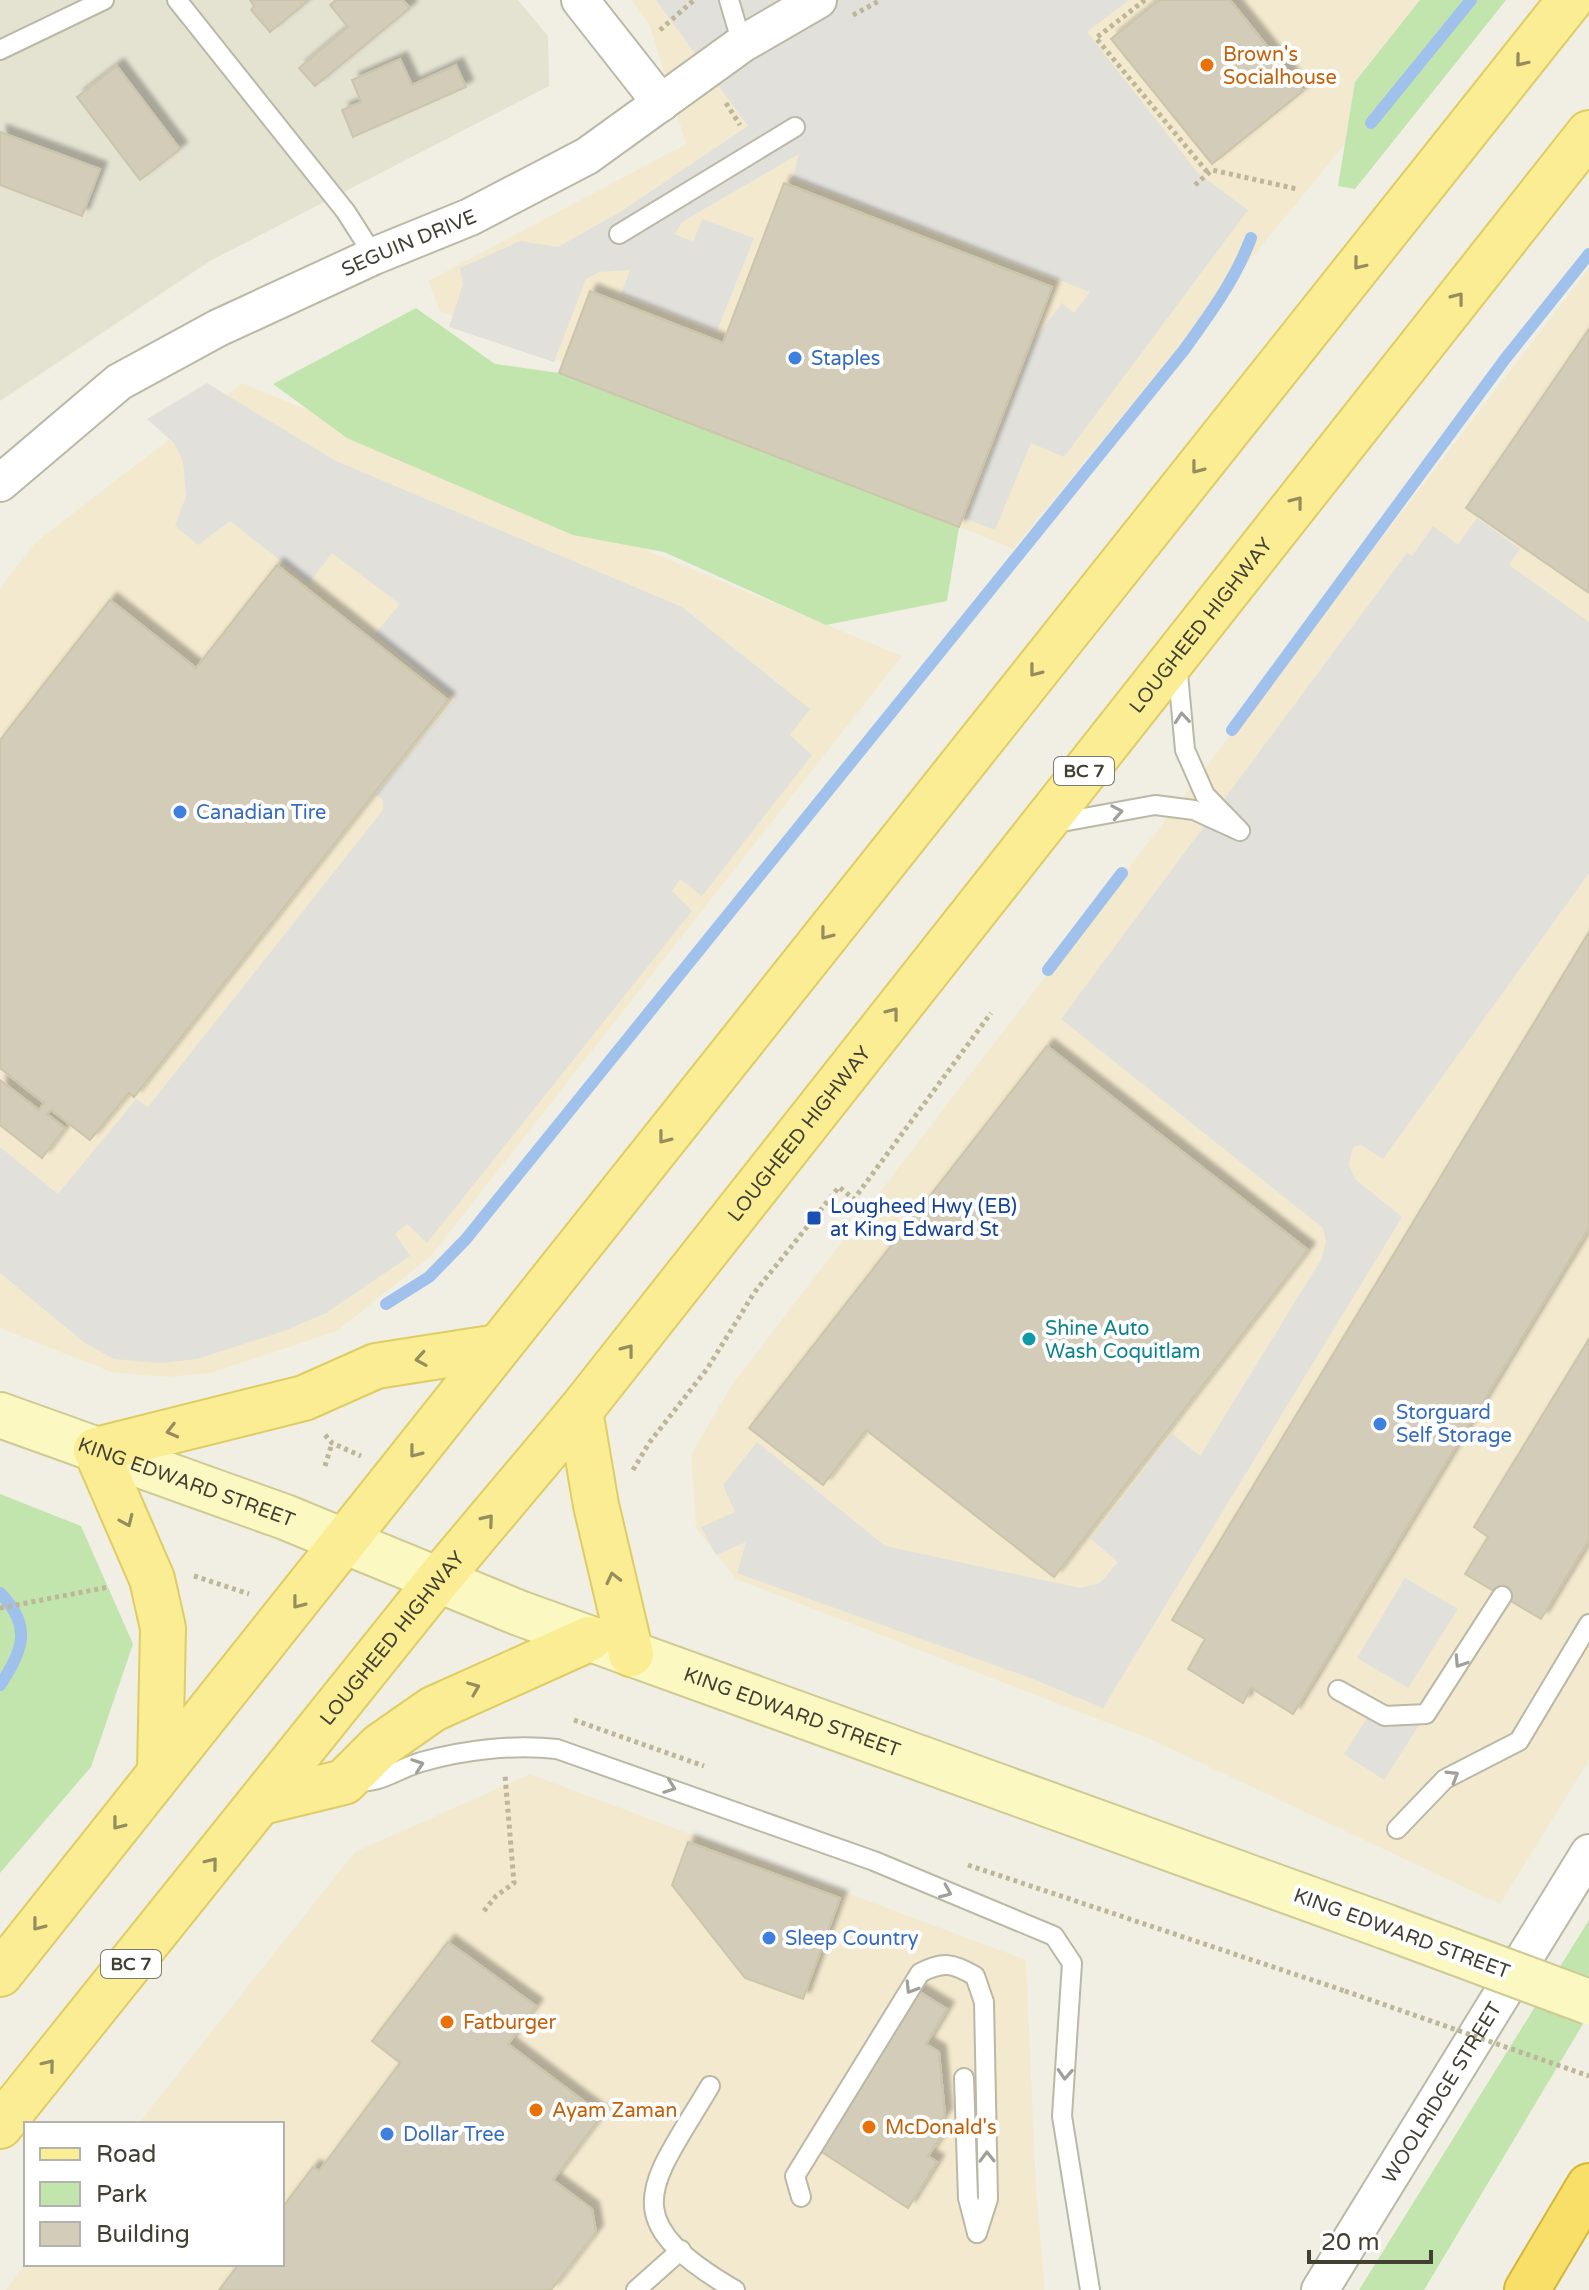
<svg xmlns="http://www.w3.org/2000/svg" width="1589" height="2290" viewBox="0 0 1589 2290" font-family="'Varela Round',sans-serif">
	<defs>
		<filter id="shadow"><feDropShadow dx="7" dy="-7" stdDeviation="2" flood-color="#0004"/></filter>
	</defs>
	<rect width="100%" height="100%" fill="#f1efe3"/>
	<!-- residential -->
	<path fill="#e4e2d1" d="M0 0H518L548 36 549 86 210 261 0 401Z"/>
	<!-- commercial -->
	<g fill="#f3e9ce">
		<path d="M632 0H1463L1013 549 440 311 428 281 686 144 650 26Z"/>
		<path d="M1589 268V1760L1500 1904 1152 1740 736 1579 696 1528 691 1455 731 1386Z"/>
		<path d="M242 383 902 656 431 1256 337 1331 211 1373 165 1377 111 1372 0 1328V588L36 542Z"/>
		<path d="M530 1774 1026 1960 1036 2188 1045 2290H6L26 2264H282V2124H138L355 1852Z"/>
	</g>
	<!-- green -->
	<g fill="#c2e4ad">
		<path d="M1420 0H1506L1355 189 1338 186 1355 82Z"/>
		<path d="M416 308 495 364 559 373 959 527 947 601 826 625 664 552 573 535 347 438 273 384Z"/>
		<path d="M0 1494 81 1526 133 1644 91 1767 0 1873Z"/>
		<path d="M1589 1920V2014L1424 2290H1359Z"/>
	</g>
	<!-- parking -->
	<g fill="#e1e0db">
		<path d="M656 0H1129L1087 32 1198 173 1248 210 1064 457 1031 443 995 530 966 519 1035 339 1062 303 1074 313 1090 292 793 178 799 154 682 222 675 234 693 242 702 219 754 238 717 331 621 294 630 270 599 272 586 279 554 362 449 327 463 284 460 268 520 241 558 247 620 212 748 126Z"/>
		<path d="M207 383 336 461 682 607 810 709 790 735 812 755 702 896 680 879 672 891 692 911 427 1243 407 1224 395 1234 410 1256 326 1313 284 1331 197 1359 162 1363 114 1359 85 1343 0 1273V1147L58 1194 136 1099 148 1107 383 810V800L376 795 455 699 375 634 400 604 332 553 309 583 230 521 198 545 175 526 186 496 183 461 174 443 147 419Z"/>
		<path d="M1477 518 1520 549 1509 565 1589 622V873L1383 1159 1361 1145 1353 1147 1349 1165 1355 1179 1402 1217 1103 1708 1028 1677 737 1573 746 1542 716 1555 701 1527 735 1512 723 1485 757 1442 885 1546 1080 1588 1100 1583 1118 1562 1091 1539 1172 1434 1200 1456 1322 1258 1326 1242 1323 1228 1061 1019 1407 553 1412 556 1433 526 1458 545Z"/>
		<path d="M1405 1578 1458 1609 1408 1688 1357 1658Z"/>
		<path d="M1373 1709 1426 1714 1384 1780 1344 1754Z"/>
	</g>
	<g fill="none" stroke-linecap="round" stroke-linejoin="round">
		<!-- stream -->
		<g stroke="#a0c1ec" stroke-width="12">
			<path d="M1371 123 1471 0"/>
			<path d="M1232 730 1505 359 1589 254"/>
			<path d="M1048 970 1122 873"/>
			<path d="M386 1304 429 1277 466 1239 1184 350C1210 314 1235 280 1251 238"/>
			<path d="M0 1593C32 1625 24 1650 0 1685"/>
		</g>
	</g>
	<!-- building -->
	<g fill="#d2ccb9" stroke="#ccc5ac" stroke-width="2" filter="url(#shadow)">
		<path d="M250 0H309L270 32 251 10 254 6Z"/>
		<path d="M336 0H403L410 8 315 86 299 68 348 27 330 5Z"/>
		<path d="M1159 0H1230L1303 91 1212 164 1111 39Z"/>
		<path d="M400 59 412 85 456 65 466 87 353 137 342 110 361 102 352 80Z"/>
		<path d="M117 66 180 149 140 180 77 97Z"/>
		<path d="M0 132 100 169 82 216 0 185Z"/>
		<path d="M784 183 1052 287 959 527 559 373 590 291 723 343Z"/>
		<path d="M1589 329V593L1466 508Z"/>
		<path d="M277 565 448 700 134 1097 129 1093 90 1140 51 1110 47 1114 65 1128 42 1158 0 1125V1080L39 1110 44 1103 0 1068V740L110 600 196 668Z"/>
		<path d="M1589 932V1228L1293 1714 1251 1688 1243 1703 1188 1669 1205 1639 1172 1620Z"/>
		<path d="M1047 1046 1308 1250 1054 1577 866 1430 823 1485 749 1428Z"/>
		<path d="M1589 1339V1540L1541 1619 1465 1574 1488 1537 1474 1527Z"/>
		<path d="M688 1842 840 1898 803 1999 745 1978 672 1885Z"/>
		<path d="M448 1942 536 2006 508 2044 602 2115 553 2180 592 2209 596 2232 551 2290H219L239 2264H282V2208L313 2167 319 2171 400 2063 372 2041Z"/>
		<path d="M915 1989 947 2009 926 2044 939 2052 945 2115 935 2130 942 2135 928 2156 937 2162 908 2208 817 2149Z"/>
	</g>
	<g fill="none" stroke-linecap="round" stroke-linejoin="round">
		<defs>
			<g id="lane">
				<path d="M177 0 346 212 374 256"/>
				<path d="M729 0 742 44"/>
				<path d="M0 50 104 0"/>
				<path d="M619 234 795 127"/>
				<path d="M1051 824 1155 805 1194 810 1240 831 1205 795 1185 750 1177 663"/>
				<path d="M1338 1690 1385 1716 1426 1714 1502 1596"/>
				<path d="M351 1782C384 1783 392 1771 421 1762 463 1750 514 1744 557 1749L874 1861 1054 1936 1072 1963 1062 2116 1090 2290"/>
				<path d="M1397 1829 1445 1779 1519 1741 1589 1624"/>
				<path d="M964 2078 968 2198 977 2233"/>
				<path d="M710 2086C650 2187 612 2218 735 2290"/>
				<path d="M801 2197 795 2176 920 1973C943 1961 953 1963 975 1976L984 2002 988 2199 977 2233"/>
				<path d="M636 2290 681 2250"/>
			</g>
			<g id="street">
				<path d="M580 0 661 103"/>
				<path id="s1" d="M0 483 119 382 218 328 374 256 470 217 587 156 742 44 818 0"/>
				<path id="s2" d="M1320 2290 1589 1853"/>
			</g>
			<g id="secondary">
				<path id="s3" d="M0 1415 285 1517 519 1613 1387 1927"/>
			</g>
			<g id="primary">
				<path d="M580 1411 596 1505 631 1654"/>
				<path d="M160 1770 163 1628 152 1579 96 1450 304 1398 376 1366 498 1347"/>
				<path d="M262 1802 344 1782 380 1746 433 1709 589 1639"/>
				<path d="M0 1974 1570 0"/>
				<path id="s4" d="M0 2126 438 1580 580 1411 1589 133"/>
			</g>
			<path id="highway" d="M1527 2290 1589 2186"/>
		</defs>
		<!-- lane casing -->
		<use href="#lane" stroke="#bbb8a6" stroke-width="22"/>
		<!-- street casing -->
		<use href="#street" stroke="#bbb8a6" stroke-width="40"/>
		<!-- secondary casing -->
		<use href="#secondary" stroke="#cfc994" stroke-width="48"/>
		<!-- primary casing -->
		<use href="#primary" stroke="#decd64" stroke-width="48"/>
		<!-- highway casing -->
		<use href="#highway" stroke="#d6b638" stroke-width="48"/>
		<!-- path -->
		<g stroke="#bdb698" stroke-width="5" stroke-dasharray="4 4" stroke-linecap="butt">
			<path d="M1145 0 1096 38 1208 173"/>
			<path d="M853 15 881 0"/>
			<path d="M660 30 694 0"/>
			<path d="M726 103 740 125"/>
			<path d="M1195 185 1212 170 1297 189"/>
			<path d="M325 1435 332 1443 361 1456"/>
			<path d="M325 1466 332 1443"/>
			<path d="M633 1470 649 1443 707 1369 754 1293 839 1187 854 1199 991 1013"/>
			<path d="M194 1576 249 1594"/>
			<path d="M0 1608 109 1587"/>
			<path d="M574 1720 704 1766"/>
			<path d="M968 1865 1345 1991"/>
			<path d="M484 1911 496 1896 514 1883 505 1775"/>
		</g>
		<!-- lane -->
		<use href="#lane" stroke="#fff" stroke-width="18"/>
		<!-- street -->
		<use href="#street" stroke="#fff" stroke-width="36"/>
		<!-- secondary -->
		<use href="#secondary" stroke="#fcf8c2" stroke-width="44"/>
		<!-- primary -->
		<use href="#primary" stroke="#faed93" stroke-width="44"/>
		<!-- highway -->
		<use href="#highway" stroke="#f8df67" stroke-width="44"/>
		<defs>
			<path id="secondary-bridge" d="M1387 1927 1589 2002"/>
		</defs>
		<!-- secondary-bridge casing -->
		<use href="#secondary-bridge" stroke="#cfc994" stroke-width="48" stroke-linecap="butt"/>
		<!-- path-bridge -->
		<path stroke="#bdb698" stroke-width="5" stroke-dasharray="4 4" stroke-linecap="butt" d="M1345 1991 1589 2076"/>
		<!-- secondary-bridge -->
		<use href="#secondary-bridge" stroke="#fcf8c2" stroke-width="44"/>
	</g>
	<!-- one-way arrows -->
	<defs><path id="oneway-chevron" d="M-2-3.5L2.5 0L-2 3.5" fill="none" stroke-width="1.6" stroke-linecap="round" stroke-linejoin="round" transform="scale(2)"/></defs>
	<g stroke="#958d5e">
		<use href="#oneway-chevron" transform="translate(1521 61) rotate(129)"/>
		<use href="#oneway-chevron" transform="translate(1359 264) rotate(129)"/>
		<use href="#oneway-chevron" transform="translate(1458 298) rotate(-52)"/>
		<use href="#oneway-chevron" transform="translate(1197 468) rotate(128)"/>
		<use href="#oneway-chevron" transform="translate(1297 502) rotate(-52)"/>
		<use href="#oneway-chevron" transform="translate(1035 671) rotate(128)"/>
		<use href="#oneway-chevron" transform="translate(826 934) rotate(128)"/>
		<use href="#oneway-chevron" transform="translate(893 1013) rotate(-52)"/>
		<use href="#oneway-chevron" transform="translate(664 1138) rotate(128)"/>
		<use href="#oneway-chevron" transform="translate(628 1350) rotate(-52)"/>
		<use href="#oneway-chevron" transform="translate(421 1359) rotate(171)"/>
		<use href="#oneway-chevron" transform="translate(172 1431) rotate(166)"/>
		<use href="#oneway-chevron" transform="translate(415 1452) rotate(128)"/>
		<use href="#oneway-chevron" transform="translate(488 1520) rotate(-50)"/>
		<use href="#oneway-chevron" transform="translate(127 1521) rotate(66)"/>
		<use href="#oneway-chevron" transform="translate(613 1578) rotate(-103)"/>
		<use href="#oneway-chevron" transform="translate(298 1603) rotate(128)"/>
		<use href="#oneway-chevron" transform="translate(474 1688) rotate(-22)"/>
		<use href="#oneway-chevron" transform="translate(118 1824) rotate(128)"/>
		<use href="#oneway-chevron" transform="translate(212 1863) rotate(-51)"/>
		<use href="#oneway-chevron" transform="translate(38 1925) rotate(128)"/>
		<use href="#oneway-chevron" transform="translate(49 2065) rotate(-51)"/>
	</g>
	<g stroke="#a09f99">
		<use href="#oneway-chevron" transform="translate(1182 718) rotate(-95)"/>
		<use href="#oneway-chevron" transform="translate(1117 812) rotate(-10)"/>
		<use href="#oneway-chevron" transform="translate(1460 1662) rotate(123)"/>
		<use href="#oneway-chevron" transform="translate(418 1765) rotate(-19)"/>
		<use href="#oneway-chevron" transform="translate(1453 1776) rotate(-31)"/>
		<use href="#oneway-chevron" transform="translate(670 1787) rotate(20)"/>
		<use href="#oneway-chevron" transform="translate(946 1892) rotate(23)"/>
		<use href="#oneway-chevron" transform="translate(911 1988) rotate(122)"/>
		<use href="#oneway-chevron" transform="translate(1065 2074) rotate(93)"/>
		<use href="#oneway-chevron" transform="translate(987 2157) rotate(-91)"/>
	</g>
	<!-- markers -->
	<g fill="#e8710a" stroke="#fff" stroke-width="3">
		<circle cx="1207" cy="65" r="8"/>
		<circle cx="447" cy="2022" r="8"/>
		<circle cx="536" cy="2110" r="8"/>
		<circle cx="869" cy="2127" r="8"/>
	</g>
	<g fill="#3f7fe0" stroke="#fff" stroke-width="3">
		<circle cx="795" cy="358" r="8"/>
		<circle cx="180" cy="812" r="8"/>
		<circle cx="1380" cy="1424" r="8"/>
		<circle cx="769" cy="1938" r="8"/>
		<circle cx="387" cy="2134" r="8"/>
	</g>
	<rect fill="#1a4fb4" stroke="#fff" stroke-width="3" x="806" y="1210" width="16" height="16" rx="4"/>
	<circle fill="#0f9aa8" stroke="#fff" stroke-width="3" cx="1029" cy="1339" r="8"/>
	<g text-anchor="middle" stroke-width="8" stroke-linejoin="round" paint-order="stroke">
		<!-- shield labels -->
		<g fill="#fff" stroke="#7b7970" stroke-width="2">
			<rect x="1054" y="757" width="60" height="28" rx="6"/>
			<rect x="101" y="1950" width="60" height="28" rx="6"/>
		</g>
		<g font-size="18" font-weight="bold" fill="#423f33">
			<text x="1084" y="777">BC 7</text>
			<text x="131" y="1970">BC 7</text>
		</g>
		<!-- food labels -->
		<g font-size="20" fill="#c56008" stroke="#fff" text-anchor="start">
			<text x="1223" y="61">Brown's<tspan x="1223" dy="23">Socialhouse</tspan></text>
			<text x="463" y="2029">Fatburger</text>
			<text x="552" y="2117">Ayam Zaman</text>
			<text x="885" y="2134">McDonald's</text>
		</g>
		<!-- street labels -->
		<g font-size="20" fill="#423f33" stroke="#fff">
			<text dy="7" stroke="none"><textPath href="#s1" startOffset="478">SEGUIN DRIVE</textPath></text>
			<text dy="7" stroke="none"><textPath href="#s4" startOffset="1922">LOUGHEED HIGHWAY</textPath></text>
			<text dy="7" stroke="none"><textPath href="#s4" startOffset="1274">LOUGHEED HIGHWAY</textPath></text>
			<text dy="7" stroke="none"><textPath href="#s3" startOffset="198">KING EDWARD STREET</textPath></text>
			<text dy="7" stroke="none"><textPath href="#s4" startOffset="626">LOUGHEED HIGHWAY</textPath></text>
			<text dy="7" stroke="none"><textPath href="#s3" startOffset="846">KING EDWARD STREET</textPath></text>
			<text transform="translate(1402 1933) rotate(20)" y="7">KING EDWARD STREET</text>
			<text dy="7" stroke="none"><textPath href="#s2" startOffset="232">WOOLRIDGE STREET</textPath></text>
		</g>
		<!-- shop labels -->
		<g font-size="20" fill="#366cbe" stroke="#fff" text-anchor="start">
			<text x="811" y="365">Staples</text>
			<text x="196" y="819">Canadian Tire</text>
			<text x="1396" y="1419">Storguard<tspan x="1396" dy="23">Self Storage</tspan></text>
			<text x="785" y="1945">Sleep Country</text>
			<text x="403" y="2141">Dollar Tree</text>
		</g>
		<!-- transit labels -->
		<g font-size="20" fill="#164399" stroke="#fff" text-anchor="start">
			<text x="830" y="1213">Lougheed Hwy (EB)<tspan x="830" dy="23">at King Edward St</tspan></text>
		</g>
		<!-- culture labels -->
		<g font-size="20" fill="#0d838f" stroke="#fff" text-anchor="start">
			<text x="1045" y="1335">Shine Auto<tspan x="1045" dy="23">Wash Coquitlam</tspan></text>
		</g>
	</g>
	<!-- legend -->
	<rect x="24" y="2122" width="260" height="144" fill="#ffffff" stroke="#b3b2ad" stroke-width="2"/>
	<rect x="40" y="2148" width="40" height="12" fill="#faed93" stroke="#b3b2ad" stroke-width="2"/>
	<text x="96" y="2162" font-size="24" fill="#423f33">Road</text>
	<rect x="40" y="2182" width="40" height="24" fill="#c2e4ad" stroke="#b3b2ad" stroke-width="2"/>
	<text x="96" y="2202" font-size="24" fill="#423f33">Park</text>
	<rect x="40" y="2222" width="40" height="24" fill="#d2ccb9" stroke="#b3b2ad" stroke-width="2"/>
	<text x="96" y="2242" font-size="24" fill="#423f33">Building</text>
	<!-- scale -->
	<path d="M1309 2250v12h122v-12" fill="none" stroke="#423f33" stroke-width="4"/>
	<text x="1321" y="2250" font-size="24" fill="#423f33" stroke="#ffffff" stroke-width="6" paint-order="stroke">20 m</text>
</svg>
